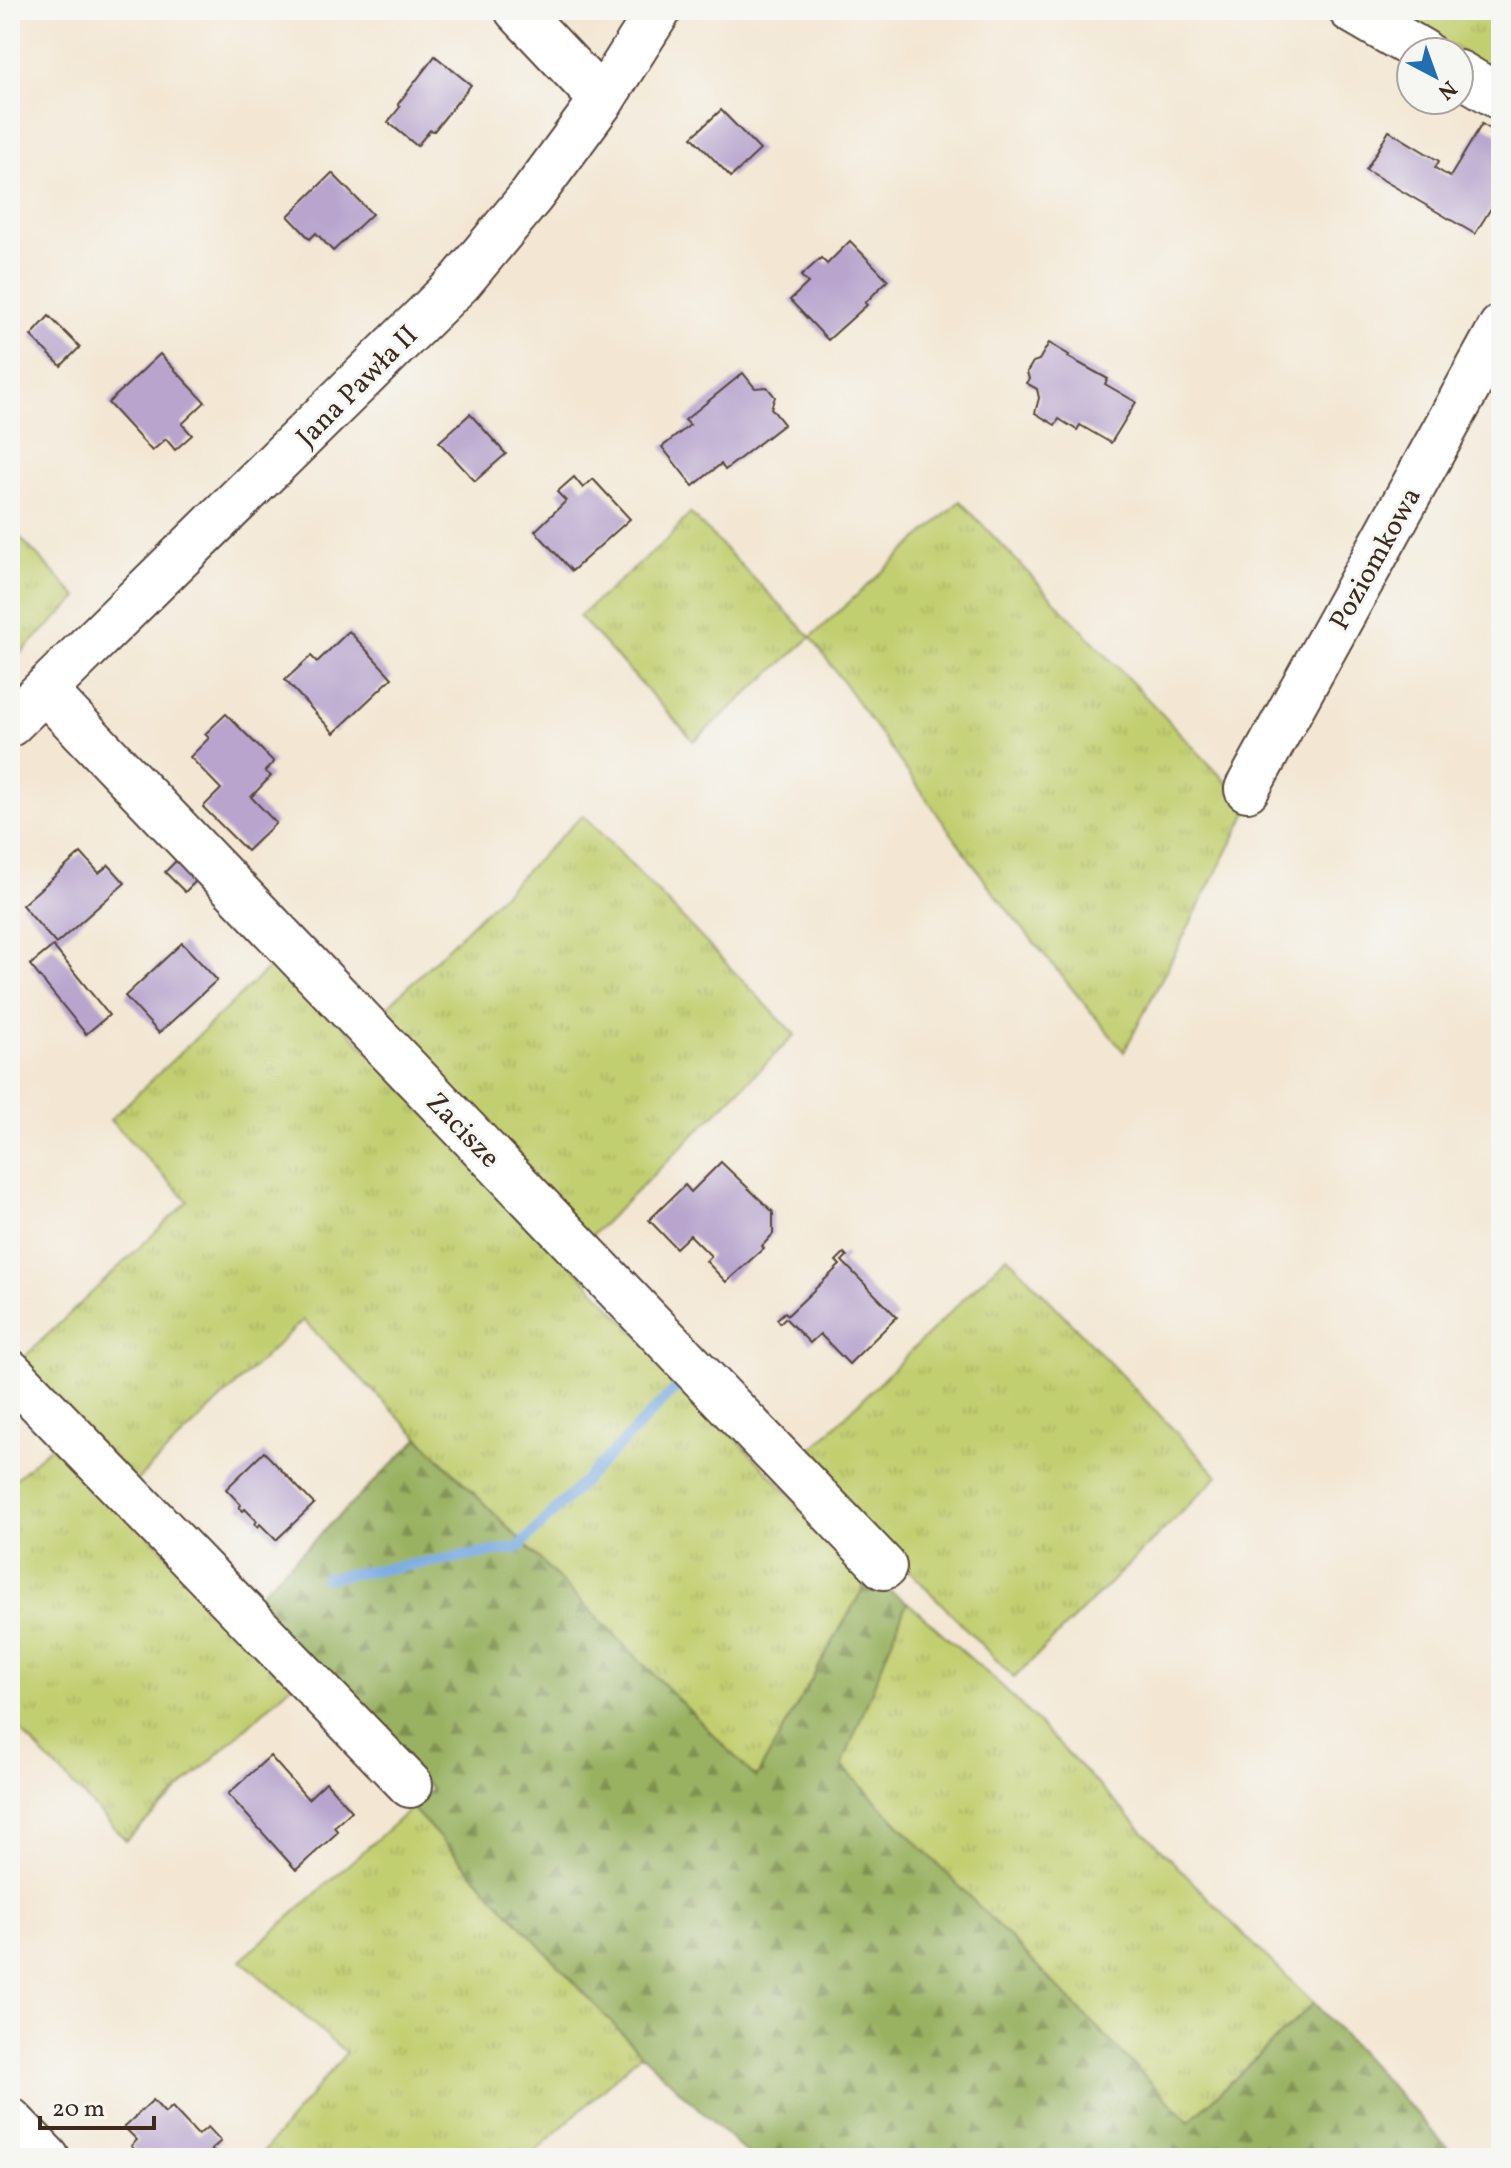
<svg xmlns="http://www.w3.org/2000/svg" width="1511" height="2168" viewBox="0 0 1511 2168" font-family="Vollkorn,serif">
	<defs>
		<pattern id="grass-tufts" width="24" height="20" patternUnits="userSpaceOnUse" patternTransform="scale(2)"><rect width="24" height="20" fill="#c2cf70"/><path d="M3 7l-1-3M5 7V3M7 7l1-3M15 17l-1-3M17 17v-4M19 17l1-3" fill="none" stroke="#a8b261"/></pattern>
		<pattern id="forest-firs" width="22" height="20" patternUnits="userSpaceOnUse" patternTransform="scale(2)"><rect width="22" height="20" fill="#99b262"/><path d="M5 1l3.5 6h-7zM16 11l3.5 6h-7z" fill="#7e9150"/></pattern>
	</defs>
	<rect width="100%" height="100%" fill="#f6f6f2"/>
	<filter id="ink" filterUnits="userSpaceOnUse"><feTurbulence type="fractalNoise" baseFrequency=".0125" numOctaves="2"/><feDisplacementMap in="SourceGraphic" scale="16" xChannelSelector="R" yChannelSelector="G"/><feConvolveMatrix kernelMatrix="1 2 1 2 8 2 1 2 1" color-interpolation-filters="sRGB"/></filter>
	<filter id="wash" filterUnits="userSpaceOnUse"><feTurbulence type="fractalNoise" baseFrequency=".006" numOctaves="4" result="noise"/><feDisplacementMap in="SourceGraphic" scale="32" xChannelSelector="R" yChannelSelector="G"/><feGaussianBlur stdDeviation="1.8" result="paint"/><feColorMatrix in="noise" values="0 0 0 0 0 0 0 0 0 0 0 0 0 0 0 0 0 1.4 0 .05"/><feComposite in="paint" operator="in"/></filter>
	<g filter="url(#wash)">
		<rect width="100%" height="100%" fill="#f3e7d3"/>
		<!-- grass -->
		<g fill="url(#grass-tufts)" stroke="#7e7c47" stroke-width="2">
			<path d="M1389 10H1501V75Z"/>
			<path d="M960 501 1250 807 1124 1052 996 896 811 637 694 741 579 616 669 538 690 513 811 637Z"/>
			<path d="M10 527 78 598 10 663Z"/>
			<path d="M583 815 795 1035 588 1239 376 1018Z"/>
			<path d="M279 958 869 1578 756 1778 303 1320 136 1481 19 1362 188 1201 110 1120Z"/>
			<path d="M1007 1256 1218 1476 1014 1678 801 1460Z"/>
			<path d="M57 1441 293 1684 126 1840 10 1720V1484Z"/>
			<path d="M907 1602 1004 1688 1248 1939 1314 2003 1189 2122 842 1766Z"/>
			<path d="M412 1808 641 2054 528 2158H258L346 2053 241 1960Z"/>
		</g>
		<!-- forest -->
		<path fill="url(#forest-firs)" stroke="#6a6e40" stroke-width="2" d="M419 1438 756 1778 869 1578 907 1602 842 1766 1189 2122 1314 2003 1457 2158H751L641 2054 412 1808 432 1789 252 1601Z"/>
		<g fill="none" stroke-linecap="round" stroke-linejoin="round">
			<!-- stream -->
			<path stroke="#74a9e1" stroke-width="11" d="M325 1578 518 1548 681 1383"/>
		</g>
		<g id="blocks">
			<!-- building -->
			<g fill="#b8a4cd">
				<path d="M435 56 471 85 434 131 430 130 417 146 388 122 400 107 398 104Z"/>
				<path d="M721 110 760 150 731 177 692 137Z"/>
				<path d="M1482 124 1501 136V180L1493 194 1498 197 1475 234 1366 170 1389 131 1439 161 1435 168 1450 177Z"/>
				<path d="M332 173 372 214 333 251 316 233 310 239 288 216Z"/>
				<path d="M850 241 888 280 865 303 867 305 828 340 790 300 808 283 801 276 821 258 827 264Z"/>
				<path d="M49 316 80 347 61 366 31 336Z"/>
				<path d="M1049 343 1069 355 1068 357 1108 379 1105 384 1136 402 1111 443 1080 425 1077 430 1059 419 1055 425 1035 413 1039 398 1037 389 1026 383 1029 379 1027 372 1033 362 1039 360Z"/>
				<path d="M160 354 205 402 182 424 192 435 175 450 166 439 152 451 108 403Z"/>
				<path d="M743 373 755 388 767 387 775 397 771 408 784 424 725 470 721 464 693 486 662 447 690 425 685 420Z"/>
				<path d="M470 414 506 454 475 481 439 442Z"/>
				<path d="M574 477 583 488 593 479 630 519 572 571 535 531 566 501 557 492Z"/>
				<path d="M349 631 392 678 334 733 285 680 311 656 317 662Z"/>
				<path d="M226 714 274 762 265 771 271 776 251 797 276 823 247 851 203 807 221 789 190 757 209 738 205 734Z"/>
				<path d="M81 853 99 873 109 865 125 883 56 944 22 905Z"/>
				<path d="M180 857 200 877 185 892 165 872Z"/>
				<path d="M182 943 217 980 159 1033 125 996Z"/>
				<path d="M53 946 109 1015 86 1034 30 965Z"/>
				<path d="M721 1162 773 1212V1234L762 1246 764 1248 726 1282 706 1261 711 1256 690 1235 676 1248 649 1220 685 1185 691 1192Z"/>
				<path d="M844 1253 847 1256 842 1261 897 1317 849 1364 820 1334 810 1343 785 1318 780 1323 777 1319 785 1312 788 1315 840 1265 836 1261Z"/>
				<path d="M264 1452 314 1504 276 1540 260 1524 258 1527 255 1524 257 1521 245 1509 243 1511 239 1507 241 1505 226 1489Z"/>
				<path d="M270 1756 308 1799 326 1782 352 1811 334 1827 338 1832 296 1870 228 1794Z"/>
				<path d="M153 2100 165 2113 172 2107 198 2135 208 2127 221 2141 211 2150 214 2152 208 2158H142L131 2146 137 2140 124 2127Z"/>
			</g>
		</g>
	</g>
	<g filter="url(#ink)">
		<use href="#blocks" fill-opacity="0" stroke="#574639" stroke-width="2"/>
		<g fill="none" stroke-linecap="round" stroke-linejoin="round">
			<defs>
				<g id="minor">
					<path d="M517 10 602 100"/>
					<path d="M1351 10 1423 52"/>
					<path d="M1459 73 1501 98"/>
					<path d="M45 691 884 1567"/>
					<path d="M10 724 460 282 532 195 602 100 659 10"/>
					<path d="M1247 789 1501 327"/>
					<path d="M10 1372 410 1785"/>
					<path d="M10 2120 47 2158"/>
				</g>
			</defs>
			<!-- minor casing -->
			<use href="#minor" stroke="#574639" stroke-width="48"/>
			<!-- minor -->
			<use href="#minor" stroke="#fff" stroke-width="44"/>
		</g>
	</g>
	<g text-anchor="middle" stroke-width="6" stroke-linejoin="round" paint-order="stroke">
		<!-- street labels -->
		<g font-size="28" fill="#3b2a1e" stroke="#f6f6f2">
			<text transform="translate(356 385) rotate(-45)" y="10">Jana Pawła II</text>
			<text transform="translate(1374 558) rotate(-61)" y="10">Poziomkowa</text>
			<text transform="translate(464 1129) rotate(46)" y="10">Zacisze</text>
		</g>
	</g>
	<!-- margin -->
	<rect width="1511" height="2168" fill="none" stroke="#f6f6f2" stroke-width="40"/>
	<!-- north arrow -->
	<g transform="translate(1435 76) rotate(139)"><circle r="38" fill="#f6f6f2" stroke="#aba49d" stroke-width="2"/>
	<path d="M0-6L14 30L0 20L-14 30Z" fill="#1f6fb2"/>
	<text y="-12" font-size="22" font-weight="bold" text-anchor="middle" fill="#3b2a1e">N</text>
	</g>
	<!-- scale -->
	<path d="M40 2116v12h114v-12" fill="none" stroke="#3b2a1e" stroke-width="4"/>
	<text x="52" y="2116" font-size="24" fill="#3b2a1e" stroke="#f6f6f2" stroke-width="6" paint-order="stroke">20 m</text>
</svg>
